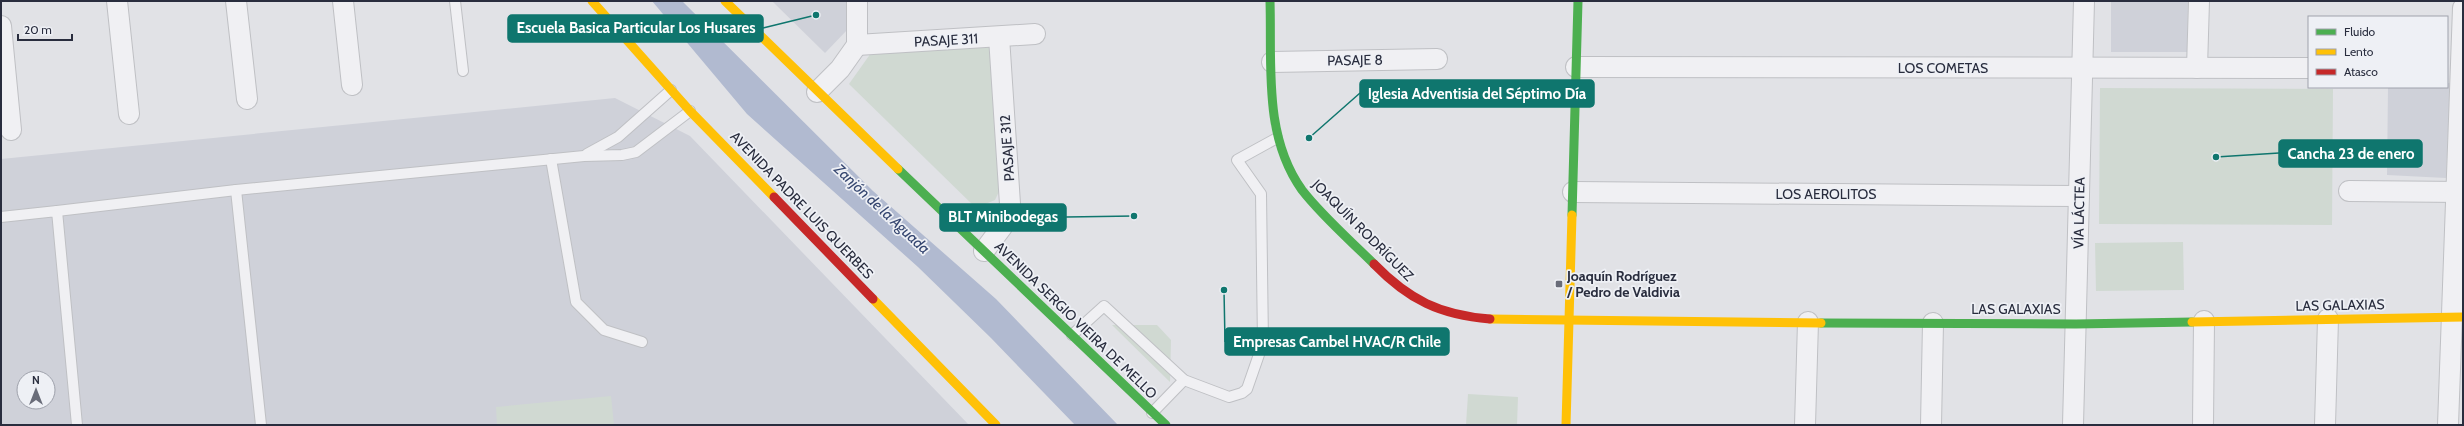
<svg xmlns="http://www.w3.org/2000/svg" width="2464" height="426" viewBox="0 0 2464 426" font-family="Cabin,sans-serif">
	<rect width="100%" height="100%" fill="#e1e2e6"/>
	<!-- built -->
	<g fill="#cfd1d9" fill-rule="evenodd">
		<path d="M772 1H846L848 29 825 53Z"/>
		<path d="M2111 1H2188L2187 52H2111Z"/>
		<path d="M2447 83H2450L2446 178 2387 175 2388 87H2447Z"/>
		<path d="M615 98 690 136 969 425H1V159ZM24 378H48V402H24Z"/>
	</g>
	<!-- green -->
	<g fill="#d0d9d2">
		<path d="M994 46 1003 183 995 200 976 208 849 84 871 53Z"/>
		<path d="M2100 88 2333 89 2332 225 2099 224Z"/>
		<path d="M2183 242 2184 290 2096 291 2095 243Z"/>
		<path d="M1112 325H1157L1171 340 1170 382Z"/>
		<path d="M1468 394 1518 397 1517 425H1466Z"/>
		<path d="M611 396 614 425H497L496 407Z"/>
	</g>
	<!-- water -->
	<path fill="#b1bad0" d="M652 1H682L873 191 996 299 1118 425H1075L991 338 918 267 747 114Z"/>
	<g fill="none" stroke-linecap="round" stroke-linejoin="round">
		<defs>
			<g id="lane">
				<path d="M455 1 463 71"/>
				<path d="M587 154 618 137 671 90"/>
				<path d="M551 159 576 302 604 330 642 342"/>
				<path d="M236 190 261 425"/>
				<path d="M57 211 236 190 584 156 622 155 636 152 690 111"/>
				<path d="M1 217 57 211 77 425"/>
				<path d="M1072 335 1104 306 1184 380 1229 397 1242 393 1247 389 1263 343 1261 194 1237 160 1277 138"/>
				<path d="M1152 413 1184 380"/>
			</g>
			<g id="street">
				<path d="M117 1 129 114"/>
				<path d="M236 1 247 99"/>
				<path d="M343 1 352 85"/>
				<path d="M1 26 11 130"/>
				<path d="M857 45 1035 34"/>
				<path d="M1272 62 1437 59"/>
				<path d="M1576 67 2309 68"/>
				<path d="M2197 68 2199 1"/>
				<path d="M817 92 840 69 857 45V1"/>
				<path d="M2349 191 2463 192"/>
				<path d="M1573 192 2079 196"/>
				<path d="M984 251 1002 227 1010 204 999 37"/>
				<path d="M1805 425 1808 322"/>
				<path d="M1931 425 1933 323"/>
				<path d="M2073 425 2084 1"/>
				<path d="M2203 425 2204 321"/>
				<path d="M2325 425 2328 319"/>
				<path d="M2448 425 2463 8"/>
			</g>
		</defs>
		<!-- lane casing -->
		<use href="#lane" stroke="#bfc0c4" stroke-width="12"/>
		<!-- street casing -->
		<use href="#street" stroke="#bfc0c4" stroke-width="22"/>
		<!-- lane -->
		<use href="#lane" stroke="#f0f0f3" stroke-width="10"/>
		<!-- street -->
		<use href="#street" stroke="#f0f0f3" stroke-width="20"/>
		<!-- fast -->
		<g stroke="#4caf50" stroke-width="9">
			<path d="M1270 1C1272 64 1263 136 1302 190 1323 217 1350 240 1374 264"/>
			<path d="M898 169 1166 425"/>
			<path d="M1572 215 1578 1"/>
			<path d="M1821 323 2076 324 2192 322"/>
		</g>
		<!-- slow -->
		<g stroke="#ffc107" stroke-width="9">
			<path d="M592 1 690 111 774 197"/>
			<path d="M725 1 898 169"/>
			<path d="M873 299 996 425"/>
			<path d="M1490 319 1821 323"/>
			<path d="M2192 322 2463 317"/>
			<path d="M1566 425 1572 215"/>
		</g>
		<!-- jam -->
		<g stroke="#c62828" stroke-width="9">
			<path d="M774 197 873 299"/>
			<path d="M1374 264C1409 300 1440 315 1490 319"/>
		</g>
	</g>
	<!-- markers -->
	<rect fill="#696c79" stroke="#eef0f5" stroke-width="1.5" x="1555" y="280" width="8" height="8" rx="2"/>
	<g text-anchor="middle" stroke-width="3.5" stroke-linejoin="round" paint-order="stroke">
		<!-- street labels -->
		<g font-size="14" fill="#292d3e" stroke="#eef0f5">
			<text transform="translate(946 40) rotate(-3)" y="5">PASAJE 311</text>
			<text transform="translate(1355 60) rotate(-1)" y="5">PASAJE 8</text>
			<text x="1943" y="73">LOS COMETAS</text>
			<text transform="translate(1007 148) rotate(-94)" y="5">PASAJE 312</text>
			<text x="1826" y="199">LOS AEROLITOS</text>
			<text transform="translate(802 205) rotate(46)" y="5">AVENIDA PADRE LUIS QUERBES</text>
			<text transform="translate(2079 213) rotate(-89)" y="5">VÍA LÁCTEA</text>
			<text transform="translate(1363 230) rotate(45)" y="5">JOAQUÍN RODRÍGUEZ</text>
			<text transform="translate(2340 305) rotate(-1)" y="5">LAS GALAXIAS</text>
			<text x="2016" y="314">LAS GALAXIAS</text>
			<text transform="translate(1076 320) rotate(44)" y="5">AVENIDA SERGIO VIEIRA DE MELLO</text>
		</g>
		<!-- poi labels -->
		<g font-size="14" font-weight="bold" fill="#292d3e" stroke="#eef0f5" text-anchor="start">
			<text x="1567" y="281">Joaquín Rodríguez<tspan x="1567" dy="16">/ Pedro de Valdivia</tspan></text>
		</g>
		<!-- water labels -->
		<g font-size="15" font-style="italic" fill="#354670" stroke="#eef0f5">
			<text transform="translate(882 209) rotate(43)" y="5">Zanjón de la Aguada</text>
		</g>
	</g>
	<!-- callouts -->
	<path fill="none" stroke="#0f766e" stroke-width="1.5" d="M816 15L763 28M1309 138L1360 93M2216 157L2279 153M1134 216L1066 217M1224 290L1225 342"/>
	<g fill="#0f766e" stroke="#eef0f5" stroke-width="1.5">
		<circle cx="816" cy="15" r="4"/>
		<circle cx="1309" cy="138" r="4"/>
		<circle cx="2216" cy="157" r="4"/>
		<circle cx="1134" cy="216" r="4"/>
		<circle cx="1224" cy="290" r="4"/>
	</g>
	<g fill="#0f766e" stroke="#0f766e" stroke-width="1.5">
		<rect x="508" y="15" width="255" height="27" rx="4"/>
		<rect x="1360" y="80" width="234" height="27" rx="4"/>
		<rect x="2279" y="140" width="143" height="27" rx="4"/>
		<rect x="940" y="204" width="126" height="27" rx="4"/>
		<rect x="1225" y="328" width="224" height="27" rx="4"/>
	</g>
	<g font-size="15" text-anchor="middle" font-weight="bold" fill="#fff">
		<text x="636" y="33">Escuela Basica Particular Los Husares</text>
		<text x="1477" y="99">Iglesia Adventisia del Séptimo Día</text>
		<text x="2351" y="159">Cancha 23 de enero</text>
		<text x="1003" y="222">BLT Minibodegas</text>
		<text x="1337" y="347">Empresas Cambel HVAC/R Chile</text>
	</g>
	<!-- border -->
	<rect width="2464" height="426" fill="none" stroke="#292d3e" stroke-width="4"/>
	<!-- legend -->
	<rect x="2308" y="16" width="140" height="72" fill="#eef0f5" stroke="#9fa2ac"/>
	<rect x="2316" y="29" width="20" height="6" fill="#4caf50" stroke="#9fa2ac"/>
	<text x="2344" y="36" font-size="12" fill="#292d3e">Fluido</text>
	<rect x="2316" y="49" width="20" height="6" fill="#ffc107" stroke="#9fa2ac"/>
	<text x="2344" y="56" font-size="12" fill="#292d3e">Lento</text>
	<rect x="2316" y="69" width="20" height="6" fill="#c62828" stroke="#9fa2ac"/>
	<text x="2344" y="76" font-size="12" fill="#292d3e">Atasco</text>
	<!-- north arrow -->
	<g transform="translate(36 390)"><circle r="19" fill="#eef0f5" stroke="#9fa2ac"/>
	<path d="M0-3L7 15L0 10L-7 15Z" fill="#696c79"/>
	<text y="-6" font-size="11" font-weight="bold" text-anchor="middle" fill="#292d3e">N</text>
	</g>
	<!-- scale -->
	<path d="M18 34v6h54v-6" fill="none" stroke="#292d3e" stroke-width="2"/>
	<text x="24" y="34" font-size="12" fill="#292d3e" stroke="#eef0f5" stroke-width="3" paint-order="stroke">20 m</text>
</svg>
